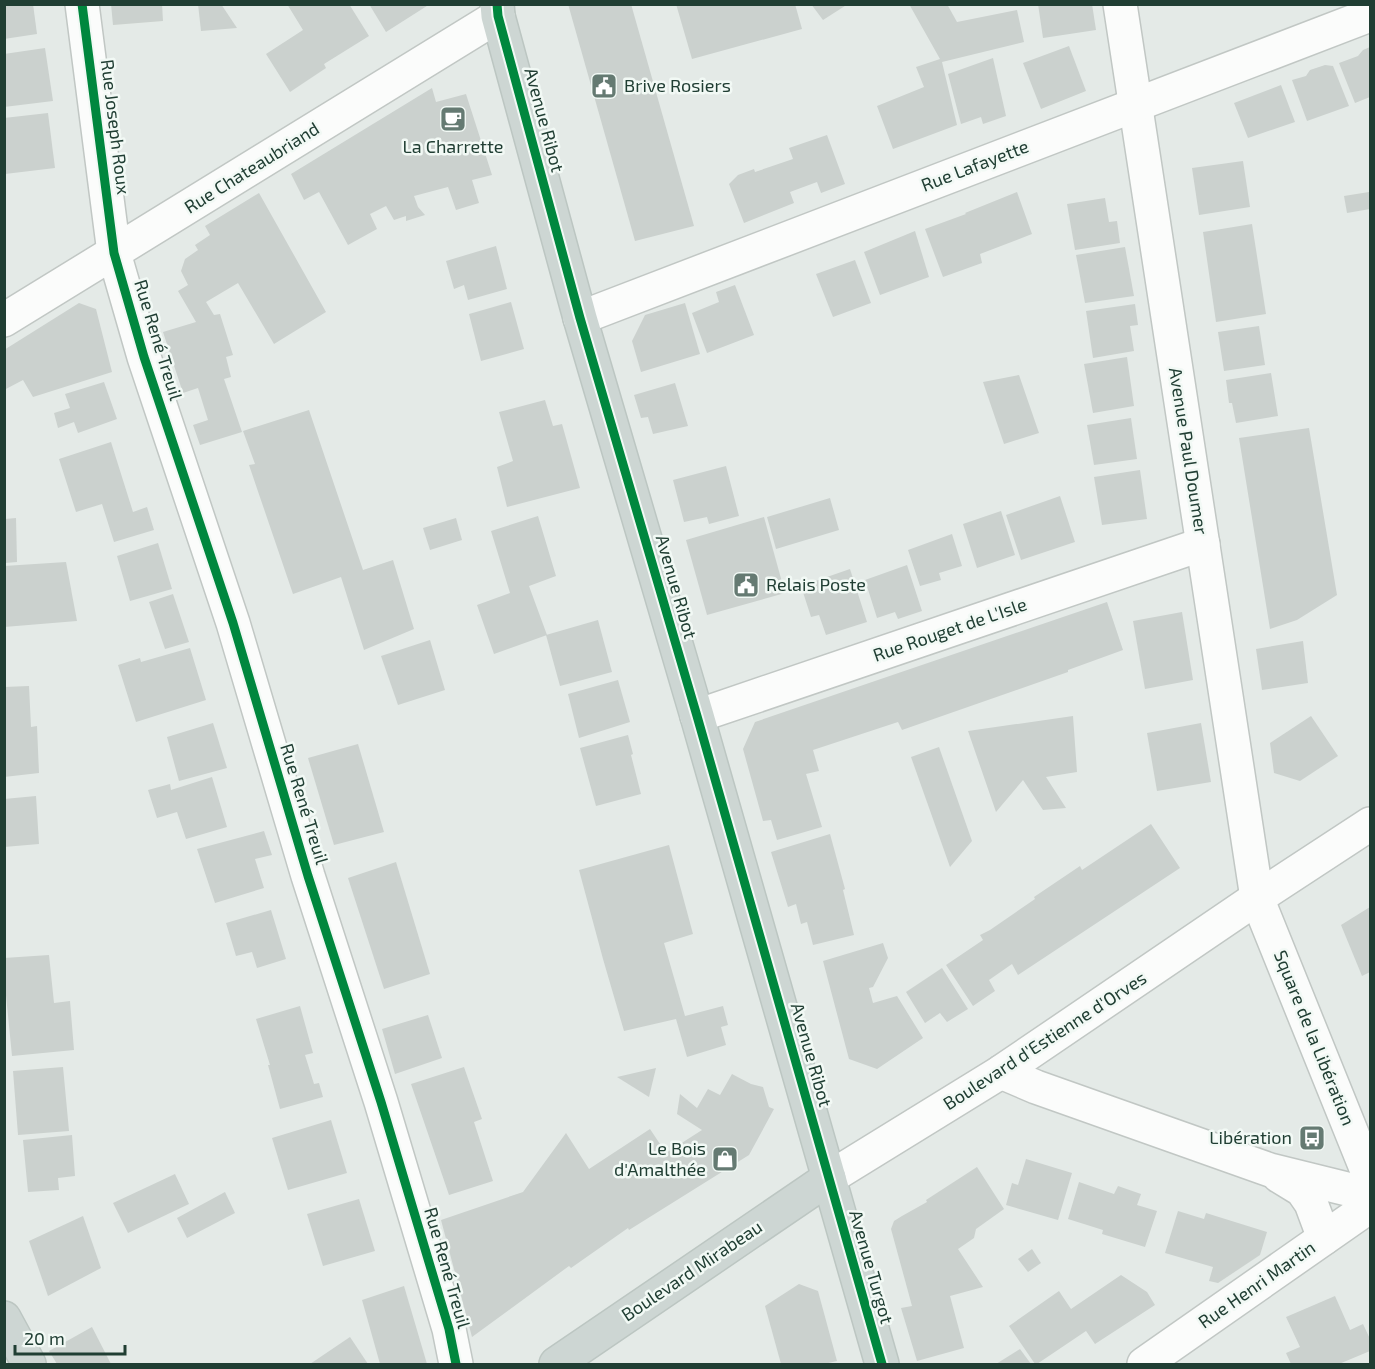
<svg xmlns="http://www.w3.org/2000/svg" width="1375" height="1369" viewBox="0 0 1375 1369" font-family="'Exo 2',sans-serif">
	<rect width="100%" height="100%" fill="#e4eae7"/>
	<!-- building -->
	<g fill="#cbd1ce">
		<path d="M4 4H33L37 34 4 39Z"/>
		<path d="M111 4H162L163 21 113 25Z"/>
		<path d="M198 4H221L237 28 201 31Z"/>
		<path d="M287 4H349L369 36 324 64 326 68 290 92 266 54 303 30Z"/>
		<path d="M369 4H430L386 32Z"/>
		<path d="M568 4H631L694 226 635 241Z"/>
		<path d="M676 4H795L802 29 692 59Z"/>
		<path d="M811 4H848L823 20Z"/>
		<path d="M909 4H947L957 22 1017 10 1024 42 942 62 957 125 893 149 877 106 924 87 916 67 940 59Z"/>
		<path d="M1038 4H1092L1096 30 1043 38Z"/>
		<path d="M1069 46 1086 91 1041 109 1023 63Z"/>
		<path d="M1370 47V97L1355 103 1339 63 1358 56 1363 50Z"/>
		<path d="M45 48 53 101 4 107V54Z"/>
		<path d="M993 58 1006 116 983 124 981 117 961 124 948 74Z"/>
		<path d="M1325 65 1333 66 1349 106 1307 121 1292 80 1306 76 1310 70Z"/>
		<path d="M1281 85 1295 122 1248 138 1234 103Z"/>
		<path d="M432 88 436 102 466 94 492 175 472 180 479 203 456 210 448 187 414 196 418 207 425 215 406 221V216L394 220 386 206 370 214 377 229 348 245 319 192 304 200 291 174Z"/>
		<path d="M48 113 55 168 5 174 4 118Z"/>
		<path d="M827 135 845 184 821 193 817 182 790 192 794 203 744 223 729 184 738 175 754 169 755 172 793 159 789 148Z"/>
		<path d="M1243 161 1250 207 1199 215 1192 168Z"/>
		<path d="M1017 192 1032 234 980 254 982 263 943 277 925 229 966 214 965 213Z"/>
		<path d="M1369 192 1370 209 1347 213 1344 196Z"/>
		<path d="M259 193 326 312 274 344 238 283 206 302 214 315 220 314 233 355 226 357 231 377 224 379 242 432 200 445 193 425 208 420 198 388 183 393 163 332 196 322 178 291 188 285 181 271 185 259 198 250 195 245 210 235 205 226Z"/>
		<path d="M1105 198 1109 222 1117 221 1120 243 1075 250 1067 204Z"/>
		<path d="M1252 224 1266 314 1216 322 1203 232Z"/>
		<path d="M915 231 929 277 880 295 864 252Z"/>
		<path d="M496 246 507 289 468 300 464 285 454 289 446 261Z"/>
		<path d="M1125 247 1134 296 1085 303 1076 255Z"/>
		<path d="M855 260 871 303 833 317 816 274Z"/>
		<path d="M735 285 754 335 707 353 692 313 719 302 716 292Z"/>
		<path d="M511 302 524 349 481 361 469 314Z"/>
		<path d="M79 303 96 309 112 372 33 397 23 380 4 390V350Z"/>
		<path d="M685 303 700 354 641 372 632 341 645 315Z"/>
		<path d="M1135 304 1138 325 1130 326 1134 351 1093 358 1086 311Z"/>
		<path d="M1259 326 1265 365 1224 371 1218 332Z"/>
		<path d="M1127 357 1134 406 1093 413 1084 364Z"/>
		<path d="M1271 373 1278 416 1236 423 1232 403H1229L1226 380Z"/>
		<path d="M1019 375 1039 433 1004 444 983 382Z"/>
		<path d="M104 382 117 419 78 433 74 422 58 428 54 413 70 408 65 394Z"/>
		<path d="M675 383 688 426 653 434 648 417 641 418 634 395Z"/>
		<path d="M545 400 553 426 562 424 580 488 507 507 497 467 513 461 499 412Z"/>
		<path d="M309 410 363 570 393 560 414 629 364 650 341 577 293 594 249 465 255 464 243 431Z"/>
		<path d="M1131 418 1137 459 1094 465 1087 425Z"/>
		<path d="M1309 428 1337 595 1297 620 1270 629 1239 438Z"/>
		<path d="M111 442 133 512 147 507 154 530 114 542 102 504 76 512 59 459Z"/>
		<path d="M726 466 739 516 709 524 707 517 684 522 673 480Z"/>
		<path d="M1140 470 1147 519 1102 525 1094 477Z"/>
		<path d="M1060 496 1075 542 1021 560 1006 515Z"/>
		<path d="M830 498 839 530 776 549 767 517Z"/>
		<path d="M1001 511 1015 555 977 568 963 524Z"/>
		<path d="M538 516 556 576 529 586 547 635 494 654 477 605 510 593 491 531Z"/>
		<path d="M764 517 785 593 707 615 686 540Z"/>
		<path d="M16 518 17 562 5 563V519Z"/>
		<path d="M456 518 462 540 430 550 423 528Z"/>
		<path d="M952 534 962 566 939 573 941 580 920 586 908 550Z"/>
		<path d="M158 543 172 589 130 601 117 556Z"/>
		<path d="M66 562 77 621 4 627V566Z"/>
		<path d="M907 565 922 611 898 619 895 612 877 618 865 580Z"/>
		<path d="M850 569 867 622 826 635 819 615 811 617 801 586Z"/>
		<path d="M173 594 189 642 165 649 149 602Z"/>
		<path d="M1107 602 1123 650 1068 670V672L902 730 898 722 813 750 819 771 806 774 822 827 777 840 771 820 763 821 743 749 755 722Z"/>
		<path d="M1182 612 1193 680 1145 689 1133 621Z"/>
		<path d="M598 620 612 672 560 686 546 635Z"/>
		<path d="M430 640 445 690 398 705 381 656Z"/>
		<path d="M1303 641 1308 683 1262 690 1256 649Z"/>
		<path d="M190 648 206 700 136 722 118 665 140 658 141 662Z"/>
		<path d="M618 680 630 722 579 738 568 694Z"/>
		<path d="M29 686 31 727 37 726 39 773 4 777V687Z"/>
		<path d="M1073 716 1077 772 1046 777 1066 808 1043 810 1023 780 996 812 968 731Z"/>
		<path d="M1311 716 1338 756 1300 781 1274 773 1270 743Z"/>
		<path d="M213 723 227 768 179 781 167 737Z"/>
		<path d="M1201 723 1211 782 1157 791 1147 733Z"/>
		<path d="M628 735 633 754 631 755 641 794 596 806 580 748Z"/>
		<path d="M358 744 384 832 334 845 308 758Z"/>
		<path d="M939 747 972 841 950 867 911 757Z"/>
		<path d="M212 777 227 827 186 839 177 812 157 818 148 790 170 784 171 790Z"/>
		<path d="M36 796 39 844 4 847V799Z"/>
		<path d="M1151 824 1180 868 1018 975 1012 964 989 980 995 991 973 1006 946 965 983 940 980 935 990 930 1035 899 1034 897 1080 866 1082 870Z"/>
		<path d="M264 831 272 855 255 859 264 888 215 903 197 849Z"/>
		<path d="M830 834 845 889 843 890 854 935 813 945 807 922 801 924 796 904 788 907 771 852Z"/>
		<path d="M669 845 693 934 664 943 685 1016 723 1006 728 1025 721 1027 726 1045 687 1057 676 1019 624 1031 603 959 579 870Z"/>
		<path d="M396 862 430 974 384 989 348 878Z"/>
		<path d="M1370 907V972L1362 976 1341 925Z"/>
		<path d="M271 910 286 959 257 968 252 952 236 956 226 923Z"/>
		<path d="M883 943 888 958 873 987 869 988 873 1003 897 996 923 1038 877 1069 849 1059 823 961Z"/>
		<path d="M49 955 54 1003 70 1001 74 1050 12 1056 4 975V958Z"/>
		<path d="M942 968 968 1009 947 1022 940 1013 925 1023 906 992Z"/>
		<path d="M300 1006 313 1053 305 1055 314 1084 319 1083 323 1097 280 1109 268 1065H270L256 1019Z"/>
		<path d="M428 1015 442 1058 395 1074 382 1029Z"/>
		<path d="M63 1067 69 1131 18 1135 13 1071Z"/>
		<path d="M464 1067 482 1119 474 1122 493 1181 449 1195 411 1084Z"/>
		<path d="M656 1068 649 1097 617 1077Z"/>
		<path d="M732 1074 751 1084 763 1087 769 1107 774 1109 749 1155 629 1230 628 1228 571 1268 569 1266 472 1337 441 1220 523 1192 566 1133 589 1169 650 1129 666 1153 702 1130 677 1114 680 1094 697 1108 708 1089 720 1095Z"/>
		<path d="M331 1120 347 1173 288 1190 272 1138Z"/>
		<path d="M72 1135 75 1176 58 1178 59 1190 28 1192 23 1140Z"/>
		<path d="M1026 1159 1072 1173 1058 1220 1006 1205 1012 1183 1018 1185Z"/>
		<path d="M977 1167 1004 1209 976 1229 974 1238 958 1249 983 1287 950 1296 964 1348 917 1361 901 1308 912 1306 891 1229 894 1221 902 1216 927 1202 926 1200Z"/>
		<path d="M175 1174 189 1204 128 1233 113 1203Z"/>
		<path d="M1079 1182 1114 1194 1118 1186 1141 1194 1137 1205 1157 1211 1145 1247 1102 1234 1103 1230 1068 1219Z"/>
		<path d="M225 1192 235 1213 187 1238 177 1218Z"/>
		<path d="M359 1199 375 1251 323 1266 307 1214Z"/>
		<path d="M1178 1211 1204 1219 1206 1213 1267 1232 1260 1255 1218 1283 1209 1281 1213 1267 1165 1253Z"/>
		<path d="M83 1216 101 1268 48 1296 29 1241Z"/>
		<path d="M1032 1249 1041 1263 1028 1272 1018 1259Z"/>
		<path d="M1121 1275 1147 1292 1155 1305 1095 1344 1086 1331 1037 1364H1035L1009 1326 1059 1291 1071 1309Z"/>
		<path d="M799 1284 818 1291 837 1361 824 1364H781L765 1306Z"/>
		<path d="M404 1286 427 1364H380L362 1300Z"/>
		<path d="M1335 1296 1350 1330 1363 1324 1370 1339V1351L1339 1364H1291L1286 1353 1300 1347 1286 1317Z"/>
		<path d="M92 1327 111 1364H57L49 1351Z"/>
		<path d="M350 1337 368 1364H310Z"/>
		<path d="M1020 1349 1031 1364H996Z"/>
	</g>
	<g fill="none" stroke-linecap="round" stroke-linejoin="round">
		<defs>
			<g id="street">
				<path d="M82 4 114 253 144 357 233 623 308 876 381 1102 449 1329 456 1364"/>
				<path d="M1120 4 1257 898 1370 1178"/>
				<path d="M580 318 1370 15"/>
				<path d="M4 320 498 16"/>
				<path d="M697 716 1203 544"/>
				<path d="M1001 1072 1036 1087 1270 1170 1355 1191 1370 1197"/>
				<path d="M1279 1176 1302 1190 1311 1203 1324 1238"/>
				<path d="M829 1178 1001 1072 1257 898 1370 824"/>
				<path d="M1144 1364 1370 1206"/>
			</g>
			<g id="primary">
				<path d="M497 4 498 16 580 318 697 716 882 1364"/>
				<path d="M4 1318 29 1364"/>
				<path d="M556 1364 829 1178"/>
			</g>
		</defs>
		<!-- street casing -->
		<use href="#street" stroke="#c1c7c4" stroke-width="36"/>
		<!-- primary casing -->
		<use href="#primary" stroke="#bcc6c2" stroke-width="36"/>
		<!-- street -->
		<use href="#street" stroke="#fbfcfb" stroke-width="33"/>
		<!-- primary -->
		<use href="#primary" stroke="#cdd6d3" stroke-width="33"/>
		<defs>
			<g id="cycleway">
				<path d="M82 4 114 253 144 357 233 623 308 876 381 1102 449 1329 456 1364"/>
				<path d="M497 4 498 16 580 318 697 716 882 1364"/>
			</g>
		</defs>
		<!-- cycleway casing -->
		<use href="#cycleway" stroke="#f2f9f5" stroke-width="13"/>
		<!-- cycleway -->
		<use href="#cycleway" stroke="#00873e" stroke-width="9"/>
	</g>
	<!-- icons -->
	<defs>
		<symbol id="civic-square" viewBox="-11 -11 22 22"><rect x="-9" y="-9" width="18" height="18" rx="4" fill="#657a72" stroke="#f2f9f5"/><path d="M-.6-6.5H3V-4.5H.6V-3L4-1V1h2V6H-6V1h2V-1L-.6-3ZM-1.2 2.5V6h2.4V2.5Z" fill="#fff"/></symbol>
		<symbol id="cafe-square" viewBox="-11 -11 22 22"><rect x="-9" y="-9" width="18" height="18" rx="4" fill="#657a72" stroke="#f2f9f5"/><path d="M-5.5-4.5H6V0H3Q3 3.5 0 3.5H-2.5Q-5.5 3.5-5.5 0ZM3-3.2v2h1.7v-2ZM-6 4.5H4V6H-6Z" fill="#fff"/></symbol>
		<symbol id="bus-square" viewBox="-11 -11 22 22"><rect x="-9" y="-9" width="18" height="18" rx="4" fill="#657a72" stroke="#f2f9f5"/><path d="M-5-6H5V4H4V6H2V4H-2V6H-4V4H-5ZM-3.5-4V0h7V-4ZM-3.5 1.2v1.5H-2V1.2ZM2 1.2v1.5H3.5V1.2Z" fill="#fff"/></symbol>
		<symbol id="shop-square" viewBox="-11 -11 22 22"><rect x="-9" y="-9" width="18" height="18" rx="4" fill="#657a72" stroke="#f2f9f5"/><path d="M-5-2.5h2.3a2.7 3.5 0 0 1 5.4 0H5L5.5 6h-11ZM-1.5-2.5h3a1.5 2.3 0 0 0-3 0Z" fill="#fff"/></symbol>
	</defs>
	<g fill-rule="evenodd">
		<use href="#civic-square" x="589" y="71" width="30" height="30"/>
		<use href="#cafe-square" x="438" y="104" width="30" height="30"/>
		<use href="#civic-square" x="731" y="570" width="30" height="30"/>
		<use href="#bus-square" x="1297" y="1123" width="30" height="30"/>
		<use href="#shop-square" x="710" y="1144" width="30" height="30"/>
	</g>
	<g text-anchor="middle" stroke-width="5" stroke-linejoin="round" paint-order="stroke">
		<!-- poi labels -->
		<g font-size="18" fill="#203e33" stroke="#f2f9f5" text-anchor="start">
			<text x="624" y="92">Brive Rosiers</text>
			<text x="453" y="153" text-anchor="middle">La Charrette</text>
			<text x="766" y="591">Relais Poste</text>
			<text x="1292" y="1144" text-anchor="end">Libération</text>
			<text x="706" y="1155" text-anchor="end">Le Bois<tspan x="706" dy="21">d'Amalthée</tspan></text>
		</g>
		<!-- street labels -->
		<g font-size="18" fill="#203e33" stroke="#f2f9f5">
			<text transform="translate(544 120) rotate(75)" y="6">Avenue Ribot</text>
			<text transform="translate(115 127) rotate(83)" y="6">Rue Joseph Roux</text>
			<text transform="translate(975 166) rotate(-21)" y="6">Rue Lafayette</text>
			<text transform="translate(252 168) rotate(-32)" y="6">Rue Chateaubriand</text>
			<text transform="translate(158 340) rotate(73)" y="6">Rue René Treuil</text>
			<text transform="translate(1188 451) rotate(81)" y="6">Avenue Paul Doumer</text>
			<text transform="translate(676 587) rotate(74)" y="6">Avenue Ribot</text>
			<text transform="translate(950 630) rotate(-19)" y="6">Rue Rouget de L'Isle</text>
			<text transform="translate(304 804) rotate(73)" y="6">Rue René Treuil</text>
			<text transform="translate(1314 1038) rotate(68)" y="6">Square de la Libération</text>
			<text transform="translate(1045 1041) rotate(-33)" y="6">Boulevard d'Estienne d'Orves</text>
			<text transform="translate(811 1055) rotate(74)" y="6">Avenue Ribot</text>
			<text transform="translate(871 1267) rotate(74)" y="6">Avenue Turgot</text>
			<text transform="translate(447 1268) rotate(74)" y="6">Rue René Treuil</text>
			<text transform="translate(692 1271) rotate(-34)" y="6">Boulevard Mirabeau</text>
			<text transform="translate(1257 1285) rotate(-35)" y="6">Rue Henri Martin</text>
		</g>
	</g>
	<!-- border -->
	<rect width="1375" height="1369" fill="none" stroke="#203e33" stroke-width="12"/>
	<!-- scale -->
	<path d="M15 1345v9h110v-9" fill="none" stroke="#203e33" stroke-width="3"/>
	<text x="24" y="1345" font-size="18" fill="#203e33" stroke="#f2f9f5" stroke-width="4.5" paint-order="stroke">20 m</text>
</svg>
